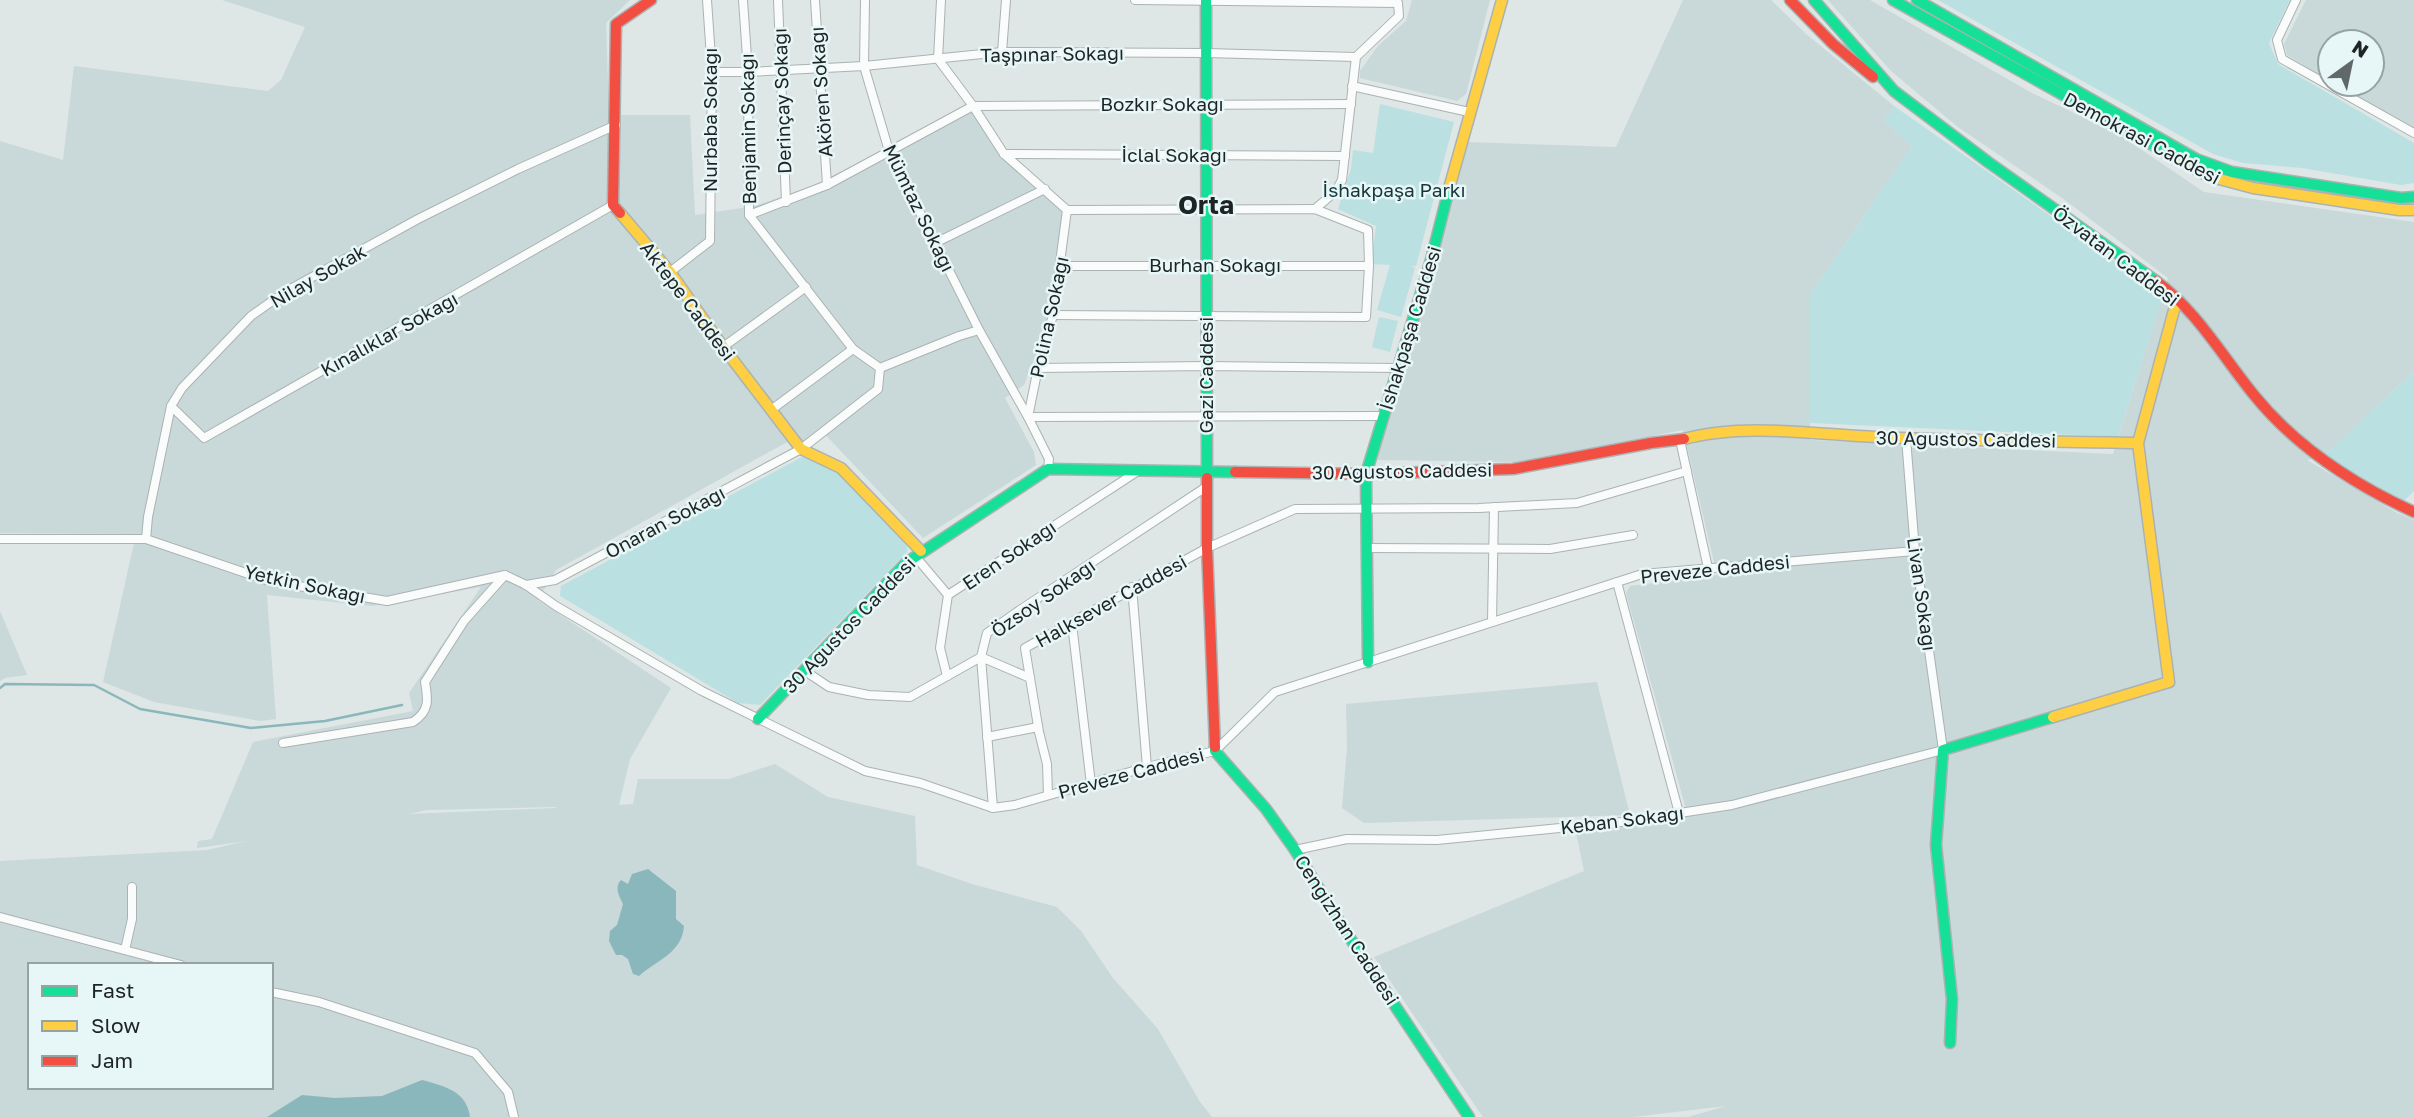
<svg xmlns="http://www.w3.org/2000/svg" width="2414" height="1117" viewBox="0 0 2414 1117" font-family="'Golos Text',sans-serif">
	<rect width="100%" height="100%" fill="#dee6e6"/>
	<!-- built -->
	<g fill="#c9d8d9" fill-rule="evenodd">
		<path d="M222 0H630L606 23 609 115H690L695 215 755 206 817 184 974 102 1007 153 1068 207 1051 316 1024 385 1005 398 1034 452 1036 465 923 538 821 430 803 442 798 436 556 570 538 600 671 688 630 759 619 805 633 804 638 779H729L775 764 828 797 915 816 917 865 972 884 1057 907 1081 931 1113 978 1158 1029 1200 1102 1212 1117H0V861L207 850 247 841 197 848 198 841 212 839 253 742 413 711 409 693 481 587 372 606 267 595 276 719 260 721 154 702 103 682 136 534 0 533V141L63 160 74 66 268 91 281 80 305 27ZM556 807V808L408 814 427 810ZM30 965H271V1087H30Z"/>
		<path d="M1412 0H1490L1466 94 1457 101 1360 78V71L1378 46 1406 21Z"/>
		<path d="M1683 0H1771L1806 34 1894 106 1884 120 1912 146 1810 295V440L2113 454 2168 278 2065 200 1958 127 1891 71 1828 0H1870L2030 92 2118 134 2204 192 2414 222V371L2324 456 2307 460 2397 513 2414 520V1117H1688L1726 1106 1633 1117H1483L1374 957 1584 871 1576 832 1686 809 1626 593 1630 586 1717 575 1683 430 1520 462 1377 460 1467 142 1616 147Z"/>
		<path d="M2306 0H2414V127L2336 84H2372V42H2330V81L2287 55 2284 44Z"/>
		<path d="M0 611 27 675 5 678 0 681Z"/>
		<path d="M1597 682 1630 815 1364 823 1342 808 1347 748 1346 704Z"/>
	</g>
	<!-- green -->
	<g fill="#bbe0e2">
		<path d="M1938 0H2290L2269 43 2278 64 2414 143V183L2401 185 2302 168 2243 163 2213 154Z"/>
		<path d="M1380 104 1454 122 1416 266H1411L1415 268 1401 317 1377 310 1390 265 1371 264 1376 226 1338 209 1351 169 1353 150 1373 153Z"/>
		<path d="M1894 106 2163 295 2118 437 1810 423V295L1912 146 1884 120Z"/>
		<path d="M1379 317 1398 321 1390 352 1372 347Z"/>
		<path d="M2414 371V491L2404 501 2324 456Z"/>
		<path d="M802 457 839 471 907 546V552L760 705 738 703 560 596 561 586Z"/>
	</g>
	<!-- water -->
	<g fill="#8ab7bb">
		<path d="M648 869 676 891V919L684 926C682 953 657 960 639 976L633 974 628 959 622 955H616L609 941 610 931 617 925 623 904C619 896 614 887 621 880L628 884 632 874Z"/>
		<path d="M422 1080C444 1086 467 1091 470 1117H267L302 1095 335 1098 382 1096Z"/>
	</g>
	<g fill="none" stroke-linecap="round" stroke-linejoin="round">
		<!-- stream -->
		<path stroke="#8ab7bb" stroke-width="2.5" d="M0 688 5 684 94 685 140 709 251 728 325 721 402 705"/>
		<defs>
			<g id="street">
				<path d="M743 0 748 72 749 215 853 349"/>
				<path d="M778 0 786 202"/>
				<path d="M815 0 827 185"/>
				<path d="M865 0 864 66 889 151 979 330 1028 417 1384 416"/>
				<path d="M941 0 938 59 973 106 1004 154 1067 210 1053 315 1038 368 1028 417 1049 459 1048 469"/>
				<path d="M1135 0 1398 3 1399 16 1356 57 1342 180 1336 191 1315 209"/>
				<path d="M2296 0 2277 40 2282 59 2414 133"/>
				<path d="M1002 52 1006 0"/>
				<path d="M712 72H748L864 66 1002 52 1206 53 1356 57"/>
				<path d="M1352 86 1469 112"/>
				<path d="M1004 154 1345 156"/>
				<path d="M749 215 827 185 973 106 1351 104"/>
				<path d="M935 243 1045 189"/>
				<path d="M1061 266H1369"/>
				<path d="M670 272 710 241 712 72 707 0"/>
				<path d="M1053 315 1366 317 1369 266 1368 230 1315 209 1067 210"/>
				<path d="M723 347 806 287"/>
				<path d="M1038 368 1206 366 1398 368"/>
				<path d="M171 406 204 438 613 205"/>
				<path d="M771 410 853 349 880 368 959 336 979 330"/>
				<path d="M1680 440 1708 568"/>
				<path d="M0 539H146L269 581 387 601 505 575 526 585 556 606 702 691 865 771 920 783 993 808 1015 805 1147 767 1215 751 1275 692 1642 574 1915 551"/>
				<path d="M146 539 148 517 171 406 182 388 251 316 285 292 418 219 518 169 616 125"/>
				<path d="M1367 548 1550 549 1633 535"/>
				<path d="M915 556 948 595"/>
				<path d="M1617 582 1679 813"/>
				<path d="M526 585 555 580 801 449 878 389 880 368"/>
				<path d="M1132 587 1147 767"/>
				<path d="M1492 622 1494 507"/>
				<path d="M1072 624 1091 784"/>
				<path d="M805 671 829 687 868 695 910 697 981 657 987 633 1017 612 1206 487"/>
				<path d="M947 676 940 648 948 595 1138 471"/>
				<path d="M987 737 1038 727"/>
				<path d="M283 743 413 722C430 711 428 699 425 682L464 621 505 575"/>
				<path d="M1048 795 1047 764 1039 732 1025 648 1207 548 1295 509 1479 508 1577 503 1687 471"/>
				<path d="M993 808 981 657 1030 678"/>
				<path d="M1295 850 1347 839 1437 840 1621 822 1732 805 1943 750 1915 551 1906 438"/>
				<path d="M0 917 181 965"/>
				<path d="M125 950 132 919V887"/>
				<path d="M271 992 319 1002 475 1053 508 1092 514 1117"/>
			</g>
			<g id="fast">
				<path d="M1206 0 1207 478"/>
				<path d="M1814 0 1894 91 1988 162 2156 281"/>
				<path d="M1893 0 2178 159"/>
				<path d="M1917 0 2196 159 2232 172 2401 198 2414 197"/>
				<path d="M1368 662 1366 474 1431 260 1450 185"/>
				<path d="M758 719 906 563 1048 469 1235 472"/>
				<path d="M1215 747V751L1266 809 1295 850 1342 926 1469 1117"/>
				<path d="M1950 1043 1952 999 1936 845 1943 750 2053 717"/>
			</g>
			<g id="slow">
				<path d="M2178 159 2208 176 2253 188 2399 210H2414"/>
				<path d="M1450 185 1502 0"/>
				<path d="M620 213 670 272 723 347 801 449 841 468 921 551"/>
				<path d="M1684 439C1743 423 1814 434 1876 437 1963 441 2051 441 2138 443"/>
				<path d="M2053 717 2169 682 2138 443 2177 299"/>
			</g>
			<g id="jam">
				<path d="M1790 0 1833 44 1873 77"/>
				<path d="M620 213 613 205 616 24 651 0"/>
				<path d="M2156 281C2196 310 2223 357 2254 395 2297 448 2353 484 2414 512"/>
				<path d="M1235 472 1366 474 1513 469 1651 443 1684 439"/>
				<path d="M1207 478V548L1215 747"/>
			</g>
		</defs>
		<!-- street casing -->
		<use href="#street" stroke="#abb2b2" stroke-width="10"/>
		<!-- fast casing -->
		<use href="#fast" stroke="#abb2b2" stroke-width="13"/>
		<!-- slow casing -->
		<use href="#slow" stroke="#abb2b2" stroke-width="13"/>
		<!-- jam casing -->
		<use href="#jam" stroke="#abb2b2" stroke-width="13"/>
		<!-- street -->
		<use href="#street" stroke="#fafbfb" stroke-width="8"/>
		<!-- fast -->
		<use href="#fast" stroke="#16e098" stroke-width="10"/>
		<!-- slow -->
		<use href="#slow" stroke="#ffcf43" stroke-width="10"/>
		<!-- jam -->
		<use href="#jam" stroke="#f24e42" stroke-width="10"/>
	</g>
	<g text-anchor="middle" stroke-width="5" stroke-linejoin="round" paint-order="stroke">
		<!-- street labels -->
		<g font-size="19" fill="#1e2424" stroke="#e7f6f7">
			<text transform="translate(1052 54) rotate(-1)" y="7">Taşpınar Sokağı</text>
			<text transform="translate(821 92) rotate(-94)" y="7">Akören Sokağı</text>
			<text transform="translate(782 101) rotate(-92)" y="7">Derinçay Sokağı</text>
			<text x="1162" y="111">Bozkır Sokağı</text>
			<text transform="translate(710 120) rotate(-90)" y="7">Nurbaba Sokağı</text>
			<text transform="translate(748 129) rotate(-91)" y="7">Benjamin Sokağı</text>
			<text transform="translate(2142 138) rotate(28)" y="7">Demokrasi Caddesi</text>
			<text x="1174" y="162">İclal Sokağı</text>
			<text transform="translate(919 208) rotate(64)" y="7">Mümtaz Sokağı</text>
			<text transform="translate(2116 256) rotate(37)" y="7">Özvatan Caddesi</text>
			<text x="1215" y="272">Burhan Sokağı</text>
			<text transform="translate(318 276) rotate(-30)" y="7">Nilay Sokak</text>
			<text transform="translate(688 301) rotate(53)" y="7">Aktepe Caddesi</text>
			<text transform="translate(1049 317) rotate(-78)" y="7">Polina Sokağı</text>
			<text transform="translate(1410 328) rotate(-73)" y="7">İshakpaşa Caddesi</text>
			<text transform="translate(389 334) rotate(-29)" y="7">Kınalıklar Sokağı</text>
			<text transform="translate(1206 375) rotate(-90)" y="7">Gazi Caddesi</text>
			<text transform="translate(1966 439) rotate(1)" y="7">30 Ağustos Caddesi</text>
			<text transform="translate(1402 471) rotate(-1)" y="7">30 Ağustos Caddesi</text>
			<text transform="translate(665 522) rotate(-28)" y="7">Onaran Sokağı</text>
			<text transform="translate(1009 555) rotate(-34)" y="7">Eren Sokağı</text>
			<text transform="translate(1715 569) rotate(-6)" y="7">Preveze Caddesi</text>
			<text transform="translate(305 584) rotate(12)" y="7">Yetkin Sokağı</text>
			<text transform="translate(1922 594) rotate(82)" y="7">Livan Sokağı</text>
			<text transform="translate(1043 598) rotate(-35)" y="7">Özsoy Sokağı</text>
			<text transform="translate(1111 601) rotate(-29)" y="7">Halksever Caddesi</text>
			<text transform="translate(849 625) rotate(-46)" y="7">30 Ağustos Caddesi</text>
			<text transform="translate(1131 773) rotate(-15)" y="7">Preveze Caddesi</text>
			<text transform="translate(1622 820) rotate(-7)" y="7">Keban Sokağı</text>
			<text transform="translate(1347 930) rotate(57)" y="7">Cengizhan Caddesi</text>
		</g>
		<!-- park labels -->
		<g font-size="19" fill="#163639" stroke="#e7f6f7">
			<text x="1394" y="197">İshakpaşa Parkı</text>
		</g>
		<!-- district labels -->
		<g font-size="26" font-weight="bold" fill="#1e2424" stroke="#e7f6f7">
			<text x="1206" y="214">Orta</text>
		</g>
	</g>
	<!-- legend -->
	<rect x="28" y="963" width="245" height="126" fill="#e7f6f7" stroke="#97a2a3" stroke-width="2"/>
	<rect x="42" y="986" width="35" height="10" fill="#16e098" stroke="#97a2a3" stroke-width="2"/>
	<text x="91" y="998" font-size="21" fill="#1e2424">Fast</text>
	<rect x="42" y="1021" width="35" height="10" fill="#ffcf43" stroke="#97a2a3" stroke-width="2"/>
	<text x="91" y="1033" font-size="21" fill="#1e2424">Slow</text>
	<rect x="42" y="1056" width="35" height="10" fill="#f24e42" stroke="#97a2a3" stroke-width="2"/>
	<text x="91" y="1068" font-size="21" fill="#1e2424">Jam</text>
	<!-- north arrow -->
	<g transform="translate(2351 63) rotate(33)"><circle r="33" fill="#e7f6f7" stroke="#97a2a3" stroke-width="2"/>
	<path d="M0-5L12 26L0 18L-12 26Z" fill="#616868"/>
	<text y="-10" font-size="19" font-weight="bold" text-anchor="middle" fill="#1e2424">N</text>
	</g>
</svg>
